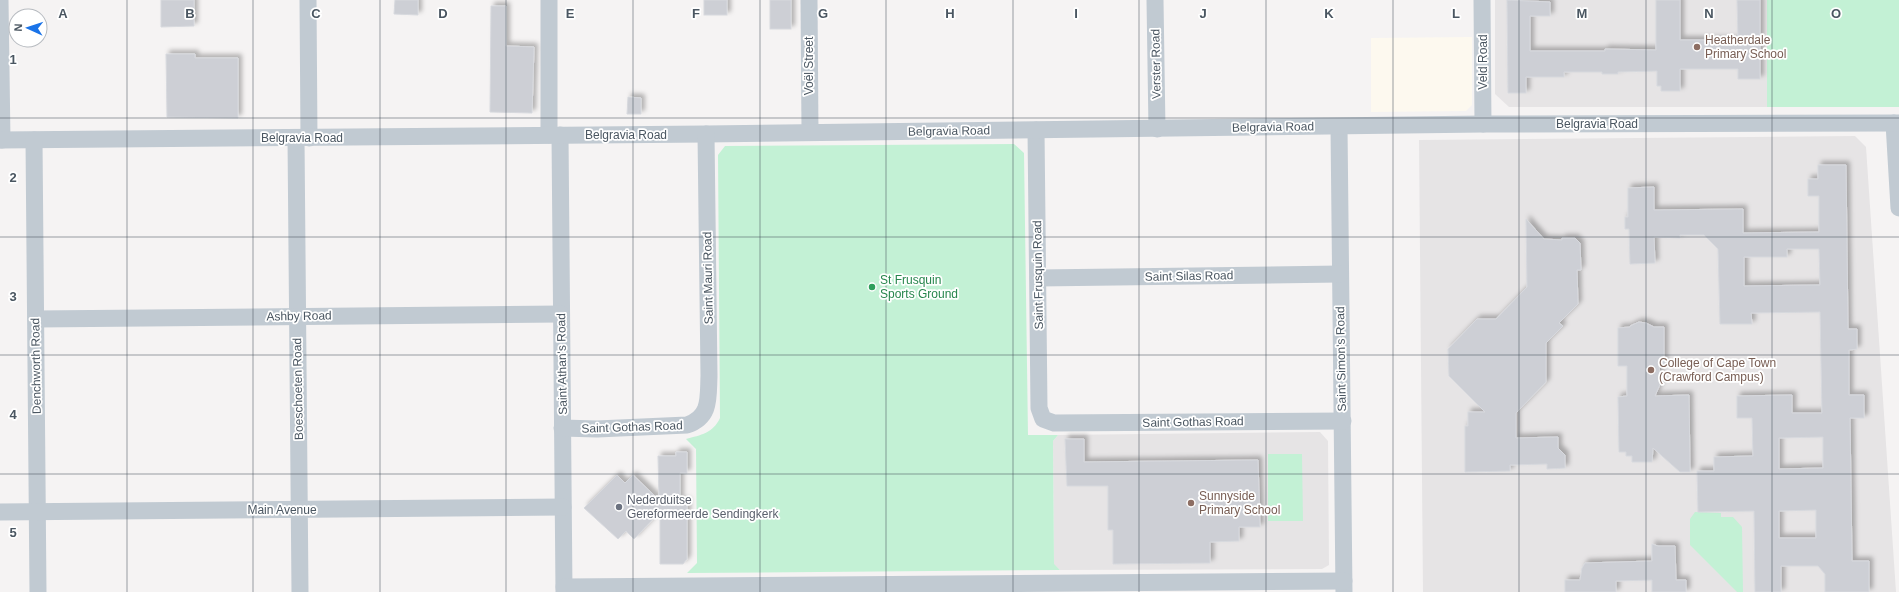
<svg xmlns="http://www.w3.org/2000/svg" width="1899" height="592" viewBox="0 0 1899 592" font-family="Arial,sans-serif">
	<defs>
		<filter id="shadow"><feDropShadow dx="3.5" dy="-3.5" stdDeviation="2" flood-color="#0004"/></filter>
	</defs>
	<rect width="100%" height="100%" fill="#f5f3f3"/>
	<!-- commercial -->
	<path fill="#fdf9ef" d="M1472 37V105L1466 111 1371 112V38Z"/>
	<!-- education -->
	<g fill="#e6e4e5">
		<path d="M1495 0H1899V107H1509L1495 94Z"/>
		<path d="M1855 136 1866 147 1896 592H1423L1419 140Z"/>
		<path d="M1320 432 1328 441 1329 565 1322 569 1060 570 1054 565 1053 441 1058 435Z"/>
	</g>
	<!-- green -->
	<g fill="#c3f1d5">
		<rect x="1767" y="0" width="132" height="107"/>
		<path d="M1014 144 1024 153 1028 435H1058L1053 441 1054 564 1060 570 687 573 697 563 696 449 686 439C701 435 713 433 720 418L718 155 725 146Z"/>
		<path d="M1268 454H1302L1303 521H1268Z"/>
		<path d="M1695 512 1721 513V517H1733L1742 527 1743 592H1737L1690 545V519Z"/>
	</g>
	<!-- building -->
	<g fill="#cdcfd5" stroke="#d7d9de" fill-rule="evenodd" filter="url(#shadow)">
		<path d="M161 0H194V26L161 27Z"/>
		<path d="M395 0H418V15L394 14Z"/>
		<rect x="704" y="0" width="23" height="15"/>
		<rect x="770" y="0" width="21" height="29"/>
		<path d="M1507 0 1550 2V16H1530V51H1605V49L1656 50V0H1680V40H1738L1737 0H1760V79H1738V69H1680V91H1661V86H1657V71L1618 72V74H1602V72H1564V77H1526V93H1508Z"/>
		<path d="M491 6H506V46L534 47 532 113 490 112Z"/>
		<path d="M166 54H195V58H238V118L167 117Z"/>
		<path d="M628 97 641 98V114H627Z"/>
		<path d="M1818 165H1846L1848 329H1857V349L1849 350V395H1864V418H1850L1852 561H1869V592H1825V574L1818 566H1781V592H1755L1754 511 1698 512 1697 471H1714V457L1753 456 1752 418H1737V396L1792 395V413H1822L1820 312 1751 313 1752 324H1720L1718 249 1704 235H1680V238L1654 237 1655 263 1630 264 1629 229H1625V217H1628V188L1654 187V210L1743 209V233L1819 232V196H1808V179H1818ZM1787 249H1819L1820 285 1744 286V257H1787ZM1823 437V468L1779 469V438ZM1816 510V538H1779V511Z"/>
		<path d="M1526 219 1544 239 1562 240V238H1575L1580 243 1581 270H1577L1578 304 1559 323 1563 326 1546 343V382L1516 413V438L1558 437V448L1565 455V468L1547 469V464L1510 465V471L1465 472V426H1468V412H1485L1449 376 1448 349 1477 319H1496L1527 287Z"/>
		<path d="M1639 322 1646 323 1654 327H1664V366H1659L1661 382 1655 396 1689 395 1690 472H1680L1653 448 1652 462H1632V456H1626V452H1619L1618 397 1627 396V366H1618V328L1630 327V326Z"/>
		<path d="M1065 439H1084V462L1258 460 1260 527H1239V541L1210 542V563L1113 564V530H1108V486H1067Z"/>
		<path d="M676 452H687V473H680V501H687V559L683 564H660V512L634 539 626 531 618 539 584 508 617 475 625 483 633 475 659 500 658 456H676Z"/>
		<path d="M1652 544 1658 546H1675L1676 580H1686V592H1652V580L1616 581V592H1565V580H1580L1582 568 1585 563 1652 561Z"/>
	</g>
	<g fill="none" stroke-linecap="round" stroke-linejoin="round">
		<!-- minor -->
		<g stroke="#c1cad2" stroke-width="17">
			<path d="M0 0 2 140"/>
			<path d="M308 0 309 138"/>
			<path d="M549 0V135"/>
			<path d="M809 0 810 132"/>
			<path d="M1155 0 1157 129"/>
			<path d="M1482 0 1483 124"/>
			<path d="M1894 123 1899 208"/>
			<path d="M1339 127 1344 592"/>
			<path d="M1036 130 1039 408 1043 419 1054 423 1343 421"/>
			<path d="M560 135 564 592"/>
			<path d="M296 138 300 592"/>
			<path d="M0 140 706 134 1483 124 1899 123"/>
			<path d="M34 140 38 592"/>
			<path d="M1038 278 1340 274"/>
			<path d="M36 319 561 314"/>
			<path d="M562 428 597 429 687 425C711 417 708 398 709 376L706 134"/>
			<path d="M0 512 563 507"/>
			<path d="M564 587 1344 581"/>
		</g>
	</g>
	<!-- grid -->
	<path fill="none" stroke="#4a5661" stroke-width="1" stroke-opacity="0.55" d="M127 0V592M253 0V592M380 0V592M506 0V592M633 0V592M760 0V592M886 0V592M1013 0V592M1139 0V592M1266 0V592M1393 0V592M1519 0V592M1646 0V592M1772 0V592M0 118H1899M0 237H1899M0 355H1899M0 474H1899"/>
	<!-- markers -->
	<g fill="#8d6e63" stroke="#fff" stroke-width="1.5">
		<circle cx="1697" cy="47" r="4"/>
		<circle cx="1651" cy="370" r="4"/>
		<circle cx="1191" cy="503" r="4"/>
	</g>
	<circle fill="#2e9e5b" stroke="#fff" stroke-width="1.5" cx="872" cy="287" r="4"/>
	<circle fill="#6b7280" stroke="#fff" stroke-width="1.5" cx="619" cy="507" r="4"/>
	<g text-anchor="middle" stroke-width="3.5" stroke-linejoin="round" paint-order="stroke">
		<!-- education labels -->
		<g font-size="12" fill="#785e54" stroke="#fff" text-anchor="start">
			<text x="1705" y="44">Heatherdale<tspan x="1705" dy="14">Primary School</tspan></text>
			<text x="1659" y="367">College of Cape Town<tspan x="1659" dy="14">(Crawford Campus)</tspan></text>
			<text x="1199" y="500">Sunnyside<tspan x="1199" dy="14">Primary School</tspan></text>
		</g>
		<!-- street labels -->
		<g font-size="12" fill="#4a5661" stroke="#fff">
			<text transform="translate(1483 62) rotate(-90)" y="4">Veld Road</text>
			<text transform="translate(1156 64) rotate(-91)" y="4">Verster Road</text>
			<text transform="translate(809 66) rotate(-90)" y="4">Voël Street</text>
			<text x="1597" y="128">Belgravia Road</text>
			<text transform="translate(1273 127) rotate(-1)" y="4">Belgravia Road</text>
			<text transform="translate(949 131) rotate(-1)" y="4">Belgravia Road</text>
			<text x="626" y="139">Belgravia Road</text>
			<text x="302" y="142">Belgravia Road</text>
			<text transform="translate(1038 275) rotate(-91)" y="4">Saint Frusquin Road</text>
			<text transform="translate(1189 276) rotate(-1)" y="4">Saint Silas Road</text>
			<text transform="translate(708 278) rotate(-91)" y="4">Saint Mauri Road</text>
			<text transform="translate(299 316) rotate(-1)" y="4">Ashby Road</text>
			<text transform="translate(1341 359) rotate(-91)" y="4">Saint Simon's Road</text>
			<text transform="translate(562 364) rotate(-91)" y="4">Saint Athan's Road</text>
			<text transform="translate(36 366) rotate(-91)" y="4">Denchworth Road</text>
			<text transform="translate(298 389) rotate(-91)" y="4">Boeschoeten Road</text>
			<text transform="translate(1193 422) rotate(-1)" y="4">Saint Gothas Road</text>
			<text transform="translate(632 427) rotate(-2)" y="4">Saint Gothas Road</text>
			<text x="282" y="514">Main Avenue</text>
		</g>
		<!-- leisure labels -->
		<g font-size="12" fill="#27864d" stroke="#fff" text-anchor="start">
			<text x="880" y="284">St Frusquin<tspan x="880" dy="14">Sports Ground</tspan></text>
		</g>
		<!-- worship labels -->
		<g font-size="12" fill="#5b616d" stroke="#fff" text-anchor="start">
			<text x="627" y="504">Nederduitse<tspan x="627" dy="14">Gereformeerde Sendingkerk</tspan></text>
		</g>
	</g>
	<g font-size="13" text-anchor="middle" font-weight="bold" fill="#4a5661" stroke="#fff" stroke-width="3.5" stroke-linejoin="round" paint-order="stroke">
		<text x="63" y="18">A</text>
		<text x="190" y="18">B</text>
		<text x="316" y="18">C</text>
		<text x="443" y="18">D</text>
		<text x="570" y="18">E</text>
		<text x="696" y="18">F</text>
		<text x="823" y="18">G</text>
		<text x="950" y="18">H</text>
		<text x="1076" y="18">I</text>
		<text x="1203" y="18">J</text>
		<text x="1329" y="18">K</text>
		<text x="1456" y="18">L</text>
		<text x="1582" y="18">M</text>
		<text x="1709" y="18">N</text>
		<text x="1836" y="18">O</text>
		<text x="13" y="64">1</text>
		<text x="13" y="182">2</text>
		<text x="13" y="301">3</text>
		<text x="13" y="419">4</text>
		<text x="13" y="537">5</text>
	</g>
	<!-- north arrow -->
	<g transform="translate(28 28) rotate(273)"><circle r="19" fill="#ffffff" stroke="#b7bbc0"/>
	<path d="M0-3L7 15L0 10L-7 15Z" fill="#1a73e8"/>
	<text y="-6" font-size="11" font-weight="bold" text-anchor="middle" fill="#4a5661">N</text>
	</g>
</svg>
